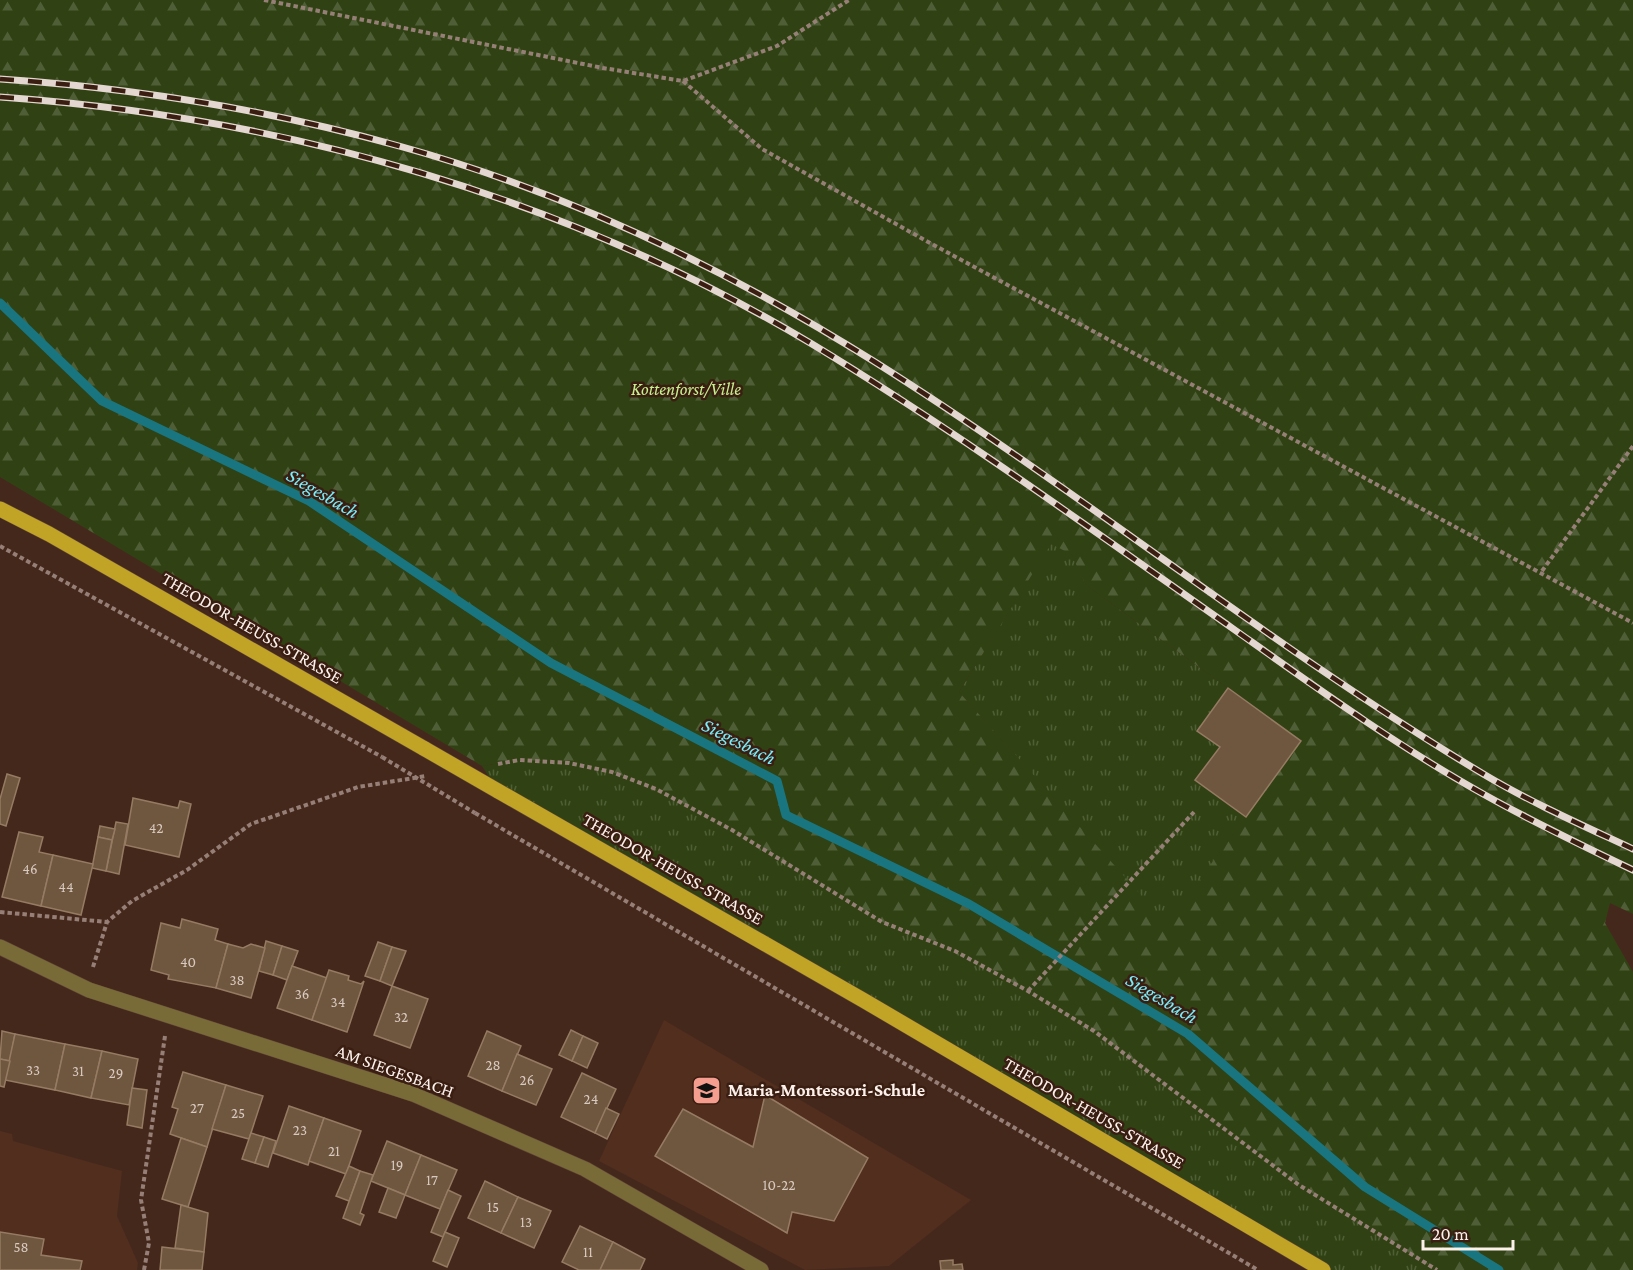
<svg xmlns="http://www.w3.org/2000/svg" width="1633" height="1270" viewBox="0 0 1633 1270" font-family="'Crimson Pro',serif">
	<defs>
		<pattern id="grass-tufts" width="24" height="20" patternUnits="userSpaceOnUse" patternTransform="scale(1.5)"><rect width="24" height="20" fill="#304213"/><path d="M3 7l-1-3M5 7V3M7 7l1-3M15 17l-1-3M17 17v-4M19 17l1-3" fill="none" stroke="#4f5e36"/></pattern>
		<pattern id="forest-firs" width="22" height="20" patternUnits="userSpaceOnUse" patternTransform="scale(1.5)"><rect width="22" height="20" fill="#304213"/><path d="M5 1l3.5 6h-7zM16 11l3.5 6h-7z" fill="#4f5e36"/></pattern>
	</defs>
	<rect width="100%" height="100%" fill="#45281c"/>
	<!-- built -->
	<g fill="#512e1e">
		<path d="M664 1020 971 1200 889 1266 805 1270 599 1161Z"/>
		<path d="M0 1131 12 1134 13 1141 122 1171 117 1216 138 1263 137 1270H0Z"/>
	</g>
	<!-- grass -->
	<g fill="url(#grass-tufts)">
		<path d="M1051 543 1071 553 1086 585 1301 741 1167 925 959 692Z"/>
		<path d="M519 760 569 763 612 772 656 789 732 830 882 922 955 951 1028 991 1094 1031 1299 1185 1437 1270H1323L498 791 482 766Z"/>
	</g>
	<!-- forest -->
	<path fill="url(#forest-firs)" fill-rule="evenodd" d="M0 0H1633V914L1610 903 1605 923 1633 972V1270H1437L1299 1185 1094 1031 1028 991 955 951 882 922 732 830 656 789 612 772 569 763 519 760 482 766 0 477ZM1051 544 1071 554 1086 585 1301 741 1167 924 959 692Z"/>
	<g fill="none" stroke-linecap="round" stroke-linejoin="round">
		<!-- stream -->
		<path stroke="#197680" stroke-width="9" d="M0 303 102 401 309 501 551 663 777 781 786 815 969 904 1188 1034 1365 1187 1499 1270"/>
	</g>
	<!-- building -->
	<g fill="#6f563f" stroke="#967b63" stroke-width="1.5">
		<path d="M1228 688 1301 741 1246 817 1195 780 1220 747 1197 731Z"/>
		<path d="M7 774 20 778 6 826 0 824V799Z"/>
		<path d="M133 798 178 808 180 801 191 804 179 857 125 845Z"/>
		<path d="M116 822 128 824 119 874 106 871Z"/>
		<path d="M100 826 115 829 112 840 98 837Z"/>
		<path d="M19 832 43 837 39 852 53 855 41 906 2 897Z"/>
		<path d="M98 837 112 840 106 871 92 868Z"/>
		<path d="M53 855 93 864 81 915 41 906Z"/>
		<path d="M182 919 218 929 215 940 228 944 216 988 168 979 169 975 151 970 161 923 180 928Z"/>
		<path d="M266 941 282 946 273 975 259 971Z"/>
		<path d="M378 942 392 947 380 981 365 976Z"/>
		<path d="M228 944 243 948 251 944 265 948 251 998 216 988Z"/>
		<path d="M282 946 298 951 287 980 273 975Z"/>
		<path d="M392 947 406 951 392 986 380 981Z"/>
		<path d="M292 966 327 978 312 1020 277 1008Z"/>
		<path d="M329 970 349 976 348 980 361 984 364 981 347 1032 312 1020Z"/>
		<path d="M392 986 428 999 410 1048 374 1035Z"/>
		<path d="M571 1030 583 1036 572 1061 559 1055Z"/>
		<path d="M2 1031 15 1034 10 1061 0 1059Z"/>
		<path d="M487 1031 521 1046 502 1091 468 1076Z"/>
		<path d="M15 1034 65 1044 55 1090 5 1080Z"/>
		<path d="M583 1036 598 1043 587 1068 572 1061Z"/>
		<path d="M65 1044 102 1051 91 1098 55 1090Z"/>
		<path d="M102 1051 138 1059 129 1105 91 1098Z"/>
		<path d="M517 1054 552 1069 536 1105 502 1091Z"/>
		<path d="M0 1059 10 1061 4 1087 0 1086Z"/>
		<path d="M183 1072 226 1085 207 1147 170 1134 178 1109 172 1107Z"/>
		<path d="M582 1073 616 1089 595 1133 561 1117Z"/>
		<path d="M226 1085 263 1096 249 1139 212 1129Z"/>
		<path d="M132 1088 147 1090 142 1128 127 1125Z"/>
		<path d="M765 1095 868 1158 834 1221 792 1212 787 1233 655 1156 683 1109 753 1147Z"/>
		<path d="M289 1106 324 1118 308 1165 273 1153Z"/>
		<path d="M606 1108 619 1114 607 1139 595 1133Z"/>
		<path d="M324 1118 361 1131 346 1174 309 1161Z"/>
		<path d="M251 1133 264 1137 255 1163 242 1159Z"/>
		<path d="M264 1137 276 1141 268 1167 255 1163Z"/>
		<path d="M181 1138 207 1147 188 1207 162 1199Z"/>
		<path d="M387 1141 421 1155 405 1195 371 1181Z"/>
		<path d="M421 1155 457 1170 440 1209 405 1195Z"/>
		<path d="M349 1166 360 1171 349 1201 336 1196Z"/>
		<path d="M360 1171 373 1175 360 1213 364 1215 360 1225 343 1218Z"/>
		<path d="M485 1181 518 1197 501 1233 468 1218Z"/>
		<path d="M388 1188 405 1195 396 1218 379 1212Z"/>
		<path d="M448 1190 461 1196 443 1237 431 1232Z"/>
		<path d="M518 1197 551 1211 534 1248 501 1233Z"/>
		<path d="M181 1205 208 1213 204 1252 175 1248Z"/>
		<path d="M580 1226 613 1242 600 1270H579L562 1262Z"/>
		<path d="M0 1232 44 1239 41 1255 82 1261 80 1270H0Z"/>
		<path d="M445 1232 459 1238 447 1267 433 1261Z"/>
		<path d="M613 1242 645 1259 640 1270H600Z"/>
		<path d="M162 1247 204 1252 202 1270H160Z"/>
		<path d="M953 1260V1265L962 1264 963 1270H941L940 1261Z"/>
	</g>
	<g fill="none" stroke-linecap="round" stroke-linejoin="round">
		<defs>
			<path id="minor" d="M0 947 89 990 413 1094 585 1169 761 1270"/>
			<g id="major">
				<path d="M0 509 49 534 425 749"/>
				<path d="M498 791 863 1000 1323 1270"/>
			</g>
		</defs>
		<!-- minor casing -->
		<use href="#minor" stroke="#5f4439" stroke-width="16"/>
		<!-- major casing -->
		<use href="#major" stroke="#5f4439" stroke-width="16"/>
		<!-- path -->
		<g stroke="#957f76" stroke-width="4" stroke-dasharray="4.5 3" stroke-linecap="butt">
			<path d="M264 0 603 68 683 81 777 46 849 0"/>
			<path d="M683 81 762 149 930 243 1633 623"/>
			<path d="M0 546 382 757"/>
			<path d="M1542 571 1633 446"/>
			<path d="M498 764 519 760 569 763 612 772 656 789 732 830 882 922 955 951 1028 991 1094 1031 1299 1185 1437 1270"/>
			<path d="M475 813 1258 1270"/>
			<path d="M0 912 107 922"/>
			<path d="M93 967 107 922 132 901 187 870 251 824 358 787 426 776"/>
			<path d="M1028 991 1194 812"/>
			<path d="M144 1270 149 1243 141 1200 165 1036"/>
		</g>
		<!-- minor -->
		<use href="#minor" stroke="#796b37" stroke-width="15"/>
		<!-- major -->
		<use href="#major" stroke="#c1a425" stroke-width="15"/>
		<defs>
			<g id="rail">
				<path d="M0 79C135 88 269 110 399 146 567 192 728 270 875 362 1083 493 1274 649 1485 775 1532 803 1584 826 1633 849"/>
				<path d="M0 97C285 117 566 197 812 344 956 431 1094 531 1232 628 1314 686 1397 746 1485 795 1533 822 1583 846 1633 870"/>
			</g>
		</defs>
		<!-- rail casing -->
		<use href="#rail" stroke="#e4d6d0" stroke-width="7"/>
		<!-- rail -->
		<use href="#rail" stroke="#3a1e12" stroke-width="4.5" stroke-dasharray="14" stroke-linecap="butt"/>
		<defs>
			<path id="major-bridge" d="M425 749 498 791"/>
		</defs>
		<!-- major-bridge casing -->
		<use href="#major-bridge" stroke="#5f4439" stroke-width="16" stroke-linecap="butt"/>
		<!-- path-bridge -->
		<path stroke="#957f76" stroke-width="4" stroke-dasharray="4.5 3" stroke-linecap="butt" d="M382 757 475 813"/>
		<!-- major-bridge -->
		<use href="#major-bridge" stroke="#c1a425" stroke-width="15"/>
	</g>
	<!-- icons -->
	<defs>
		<symbol id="school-square" viewBox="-11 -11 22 22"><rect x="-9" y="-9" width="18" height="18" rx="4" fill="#f59d8f" stroke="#3a1e12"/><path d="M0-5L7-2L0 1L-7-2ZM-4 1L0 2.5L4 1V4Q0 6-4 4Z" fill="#111"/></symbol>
	</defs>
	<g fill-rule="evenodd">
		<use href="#school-square" x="690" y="1074" width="33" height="33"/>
	</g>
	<g text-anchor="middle" stroke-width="5" stroke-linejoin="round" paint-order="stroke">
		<!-- number labels -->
		<g font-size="15" fill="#d9cac0">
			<text x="156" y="833">42</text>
			<text x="30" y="874">46</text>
			<text x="66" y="892">44</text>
			<text x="188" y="967">40</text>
			<text x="237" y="985">38</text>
			<text x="302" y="999">36</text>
			<text x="338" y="1007">34</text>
			<text x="401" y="1022">32</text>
			<text x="493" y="1070">28</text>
			<text x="33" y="1075">33</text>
			<text x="78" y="1076">31</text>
			<text x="116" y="1078">29</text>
			<text x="527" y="1085">26</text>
			<text x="591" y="1104">24</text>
			<text x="197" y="1113">27</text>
			<text x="238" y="1118">25</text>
			<text x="300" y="1135">23</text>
			<text x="334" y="1156">21</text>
			<text x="397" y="1170">19</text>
			<text x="432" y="1185">17</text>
			<text x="779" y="1190">10-22</text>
			<text x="493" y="1212">15</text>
			<text x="526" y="1227">13</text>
			<text x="21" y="1252">58</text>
			<text x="588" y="1257">11</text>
		</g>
		<!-- park labels -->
		<g font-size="18" font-style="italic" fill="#c7f18e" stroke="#3a1e12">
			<text x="686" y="395">Kottenforst/Ville</text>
		</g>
		<!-- street labels -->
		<g font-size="18" fill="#fcf0eb" stroke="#3a1e12">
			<text transform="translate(252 628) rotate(30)" y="6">THEODOR-HEUSS-STRASSE</text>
			<text transform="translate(673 869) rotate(30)" y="6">THEODOR-HEUSS-STRASSE</text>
			<text transform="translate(395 1071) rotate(20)" y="6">AM SIEGESBACH</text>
			<text transform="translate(1094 1113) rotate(30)" y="6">THEODOR-HEUSS-STRASSE</text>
		</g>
		<!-- poi labels -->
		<g font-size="18" font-weight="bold" fill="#fcf0eb" stroke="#3a1e12" text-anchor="start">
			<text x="728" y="1096">Maria-Montessori-Schule</text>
		</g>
		<!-- water labels -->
		<g font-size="20" font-style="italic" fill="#7aedfb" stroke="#3a1e12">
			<text transform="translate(323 493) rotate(30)" y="7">Siegesbach</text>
			<text transform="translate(739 741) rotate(27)" y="7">Siegesbach</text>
			<text transform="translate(1162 998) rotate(31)" y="7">Siegesbach</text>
		</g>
	</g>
	<!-- scale -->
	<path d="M1423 1240v9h90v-9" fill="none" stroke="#fcf0eb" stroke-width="3"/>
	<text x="1432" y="1240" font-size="18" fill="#fcf0eb" stroke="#3a1e12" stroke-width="4.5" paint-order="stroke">20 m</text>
</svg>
